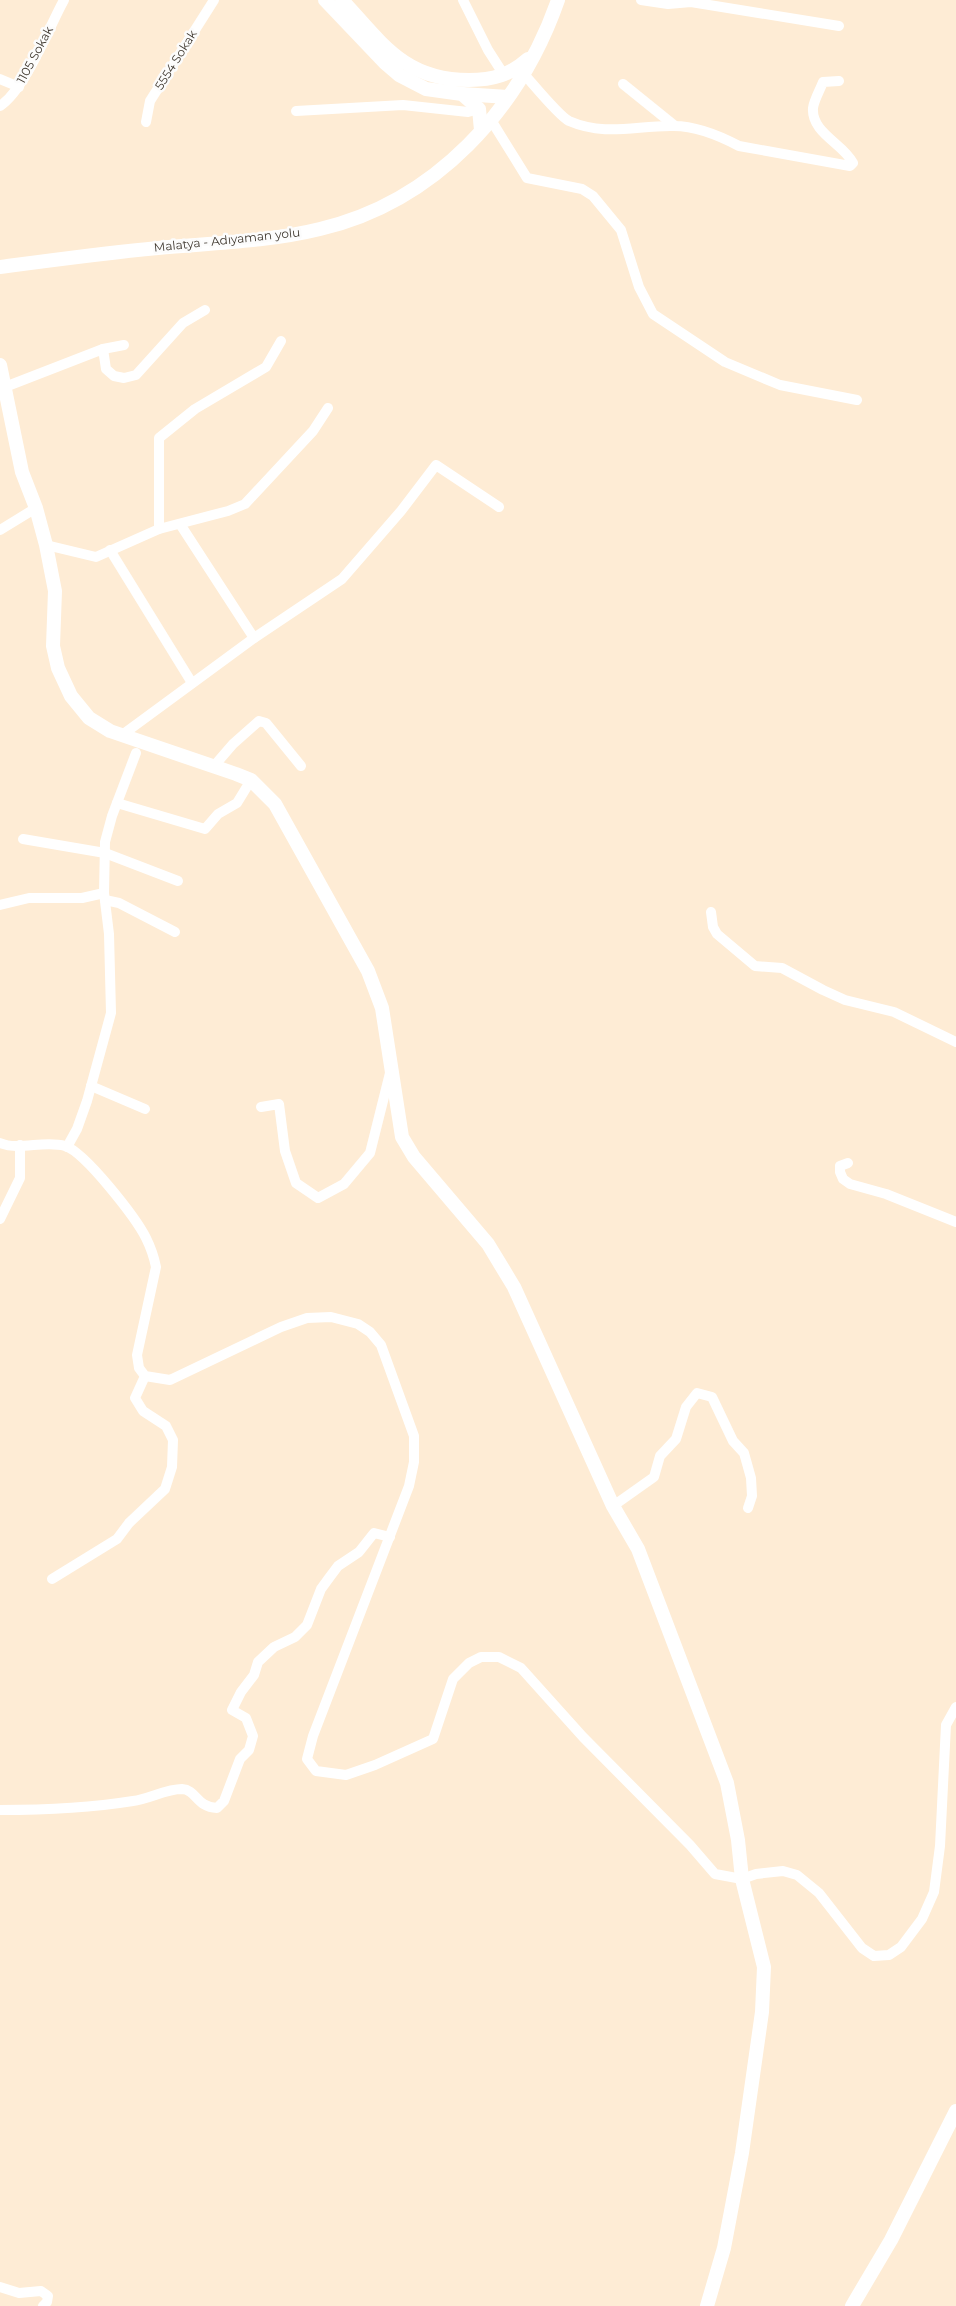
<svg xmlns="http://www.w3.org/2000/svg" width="956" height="2306" viewBox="0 0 956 2306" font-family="Montserrat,sans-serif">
	<rect width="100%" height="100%" fill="#feecd5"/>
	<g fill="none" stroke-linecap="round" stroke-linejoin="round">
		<!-- street -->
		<g stroke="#fff" stroke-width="10">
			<path d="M463 0 488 50 504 75"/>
			<path d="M641 0 668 4 691 2 839 26"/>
			<path d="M524 74C533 84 559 116 569 121 606 137 637 125 674 126 697 126 720 136 739 146L850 166 853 163C844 144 811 133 813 108 814 100 820 90 823 82L839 81"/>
			<path d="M0 79 19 87"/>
			<path d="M623 84 675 126"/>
			<path d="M0 106C25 90 49 27 64 0"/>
			<path d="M296 111 403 105 468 112 479 109"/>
			<path d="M491 120 527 178 582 189 593 196 621 230 639 287 653 314 725 362 780 385 857 400"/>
			<path d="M146 122 150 101 214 0"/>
			<path d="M103 349 124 345"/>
			<path d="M5 387 103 349 106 369 114 376 124 378 136 375 183 323 205 310"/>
			<path d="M180 524 254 638"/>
			<path d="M159 529V438L195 409 266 367 281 341"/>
			<path d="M0 530 36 508"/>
			<path d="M46 545 96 557 159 529 228 511 245 504 313 431 328 408"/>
			<path d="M110 550 192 683"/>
			<path d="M122 735 254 638 342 579 401 511 436 465 499 507"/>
			<path d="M214 766 233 744 259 721 266 723 301 766"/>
			<path d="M117 803 205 829 218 814 237 803 251 780"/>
			<path d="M23 839 105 853 178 881"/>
			<path d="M105 900 119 903 175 932"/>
			<path d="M0 905 29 898H82L104 893"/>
			<path d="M711 912 713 927 717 934 755 966 782 968 823 990 845 1000 894 1012 956 1042"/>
			<path d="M91 1086 145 1109"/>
			<path d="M261 1107 279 1104 285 1151 296 1183 318 1198 344 1184 370 1153 390 1073"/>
			<path d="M0 1143C19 1151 44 1140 65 1146 85 1152 136 1218 146 1238 151 1248 154 1257 156 1267L137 1355 139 1368 145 1376 170 1380 281 1327 307 1318 331 1317 358 1324 370 1332 381 1345 414 1436V1462L409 1486 313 1736 307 1759 316 1771 346 1775 375 1765 433 1739 453 1679 469 1663 481 1657H499L521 1668 583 1737 690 1845 715 1874 742 1879 756 1874 783 1871 797 1875 819 1893 862 1948 874 1956 889 1955 901 1947 922 1919 934 1892 940 1846 946 1725 956 1707"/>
			<path d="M67 1147 77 1129 87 1101 111 1013 109 934 104 893 105 842 112 816 136 753"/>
			<path d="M848 1163 840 1166V1172L843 1179 850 1184 886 1194 956 1222"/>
			<path d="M0 1219 20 1178V1145"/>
			<path d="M613 1506 654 1477 660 1456 676 1439 686 1407 697 1393 712 1397 733 1441 744 1453 751 1478 752 1496 748 1508"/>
			<path d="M52 1579 117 1539 129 1523 165 1489 172 1467 173 1440 166 1426 143 1411 135 1398 145 1376"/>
			<path d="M0 1810C45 1810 89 1808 133 1801 149 1799 166 1789 182 1789 197 1790 196 1807 217 1808L224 1801 240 1759 249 1750 253 1736 246 1718 232 1710 241 1692 254 1675 258 1662 274 1647 295 1637 307 1625 321 1589 329 1578 338 1566 359 1552 374 1533 390 1537"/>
			<path d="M0 2287 19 2293 41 2291 48 2296 47 2302 43 2306"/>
		</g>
		<!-- secondary -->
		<g stroke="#fff" stroke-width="14">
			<path d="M325 0 385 63 399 75 426 89 462 94 479 109 481 130"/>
			<path d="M342 0C382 43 404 80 469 80 493 80 510 75 528 59"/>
			<path d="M462 94 508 97"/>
			<path d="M0 267C53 260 105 253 158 248 212 243 267 242 320 229 435 202 520 109 558 0"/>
			<path d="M0 365 22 472 36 508 46 545 55 591 53 646 58 668 71 696 89 718 110 731 236 774 251 780 275 804 368 971 382 1008 402 1137 414 1157 488 1244 514 1287 613 1506 638 1549 727 1783 738 1840 742 1879 764 1967 762 2012 742 2153 724 2248 707 2306"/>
			<path d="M852 2306 891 2240 956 2111"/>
		</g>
	</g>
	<g text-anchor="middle" stroke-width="5" stroke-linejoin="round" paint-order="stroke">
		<!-- street labels -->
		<g font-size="12" fill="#3e372e" stroke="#fcfcfc">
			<text transform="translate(35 55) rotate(-62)" y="4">1105 Sokak</text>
			<text transform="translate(176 60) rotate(-58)" y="4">5554 Sokak</text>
			<text transform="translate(227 240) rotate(-6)" y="4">Malatya - Adıyaman yolu</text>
		</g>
	</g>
</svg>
